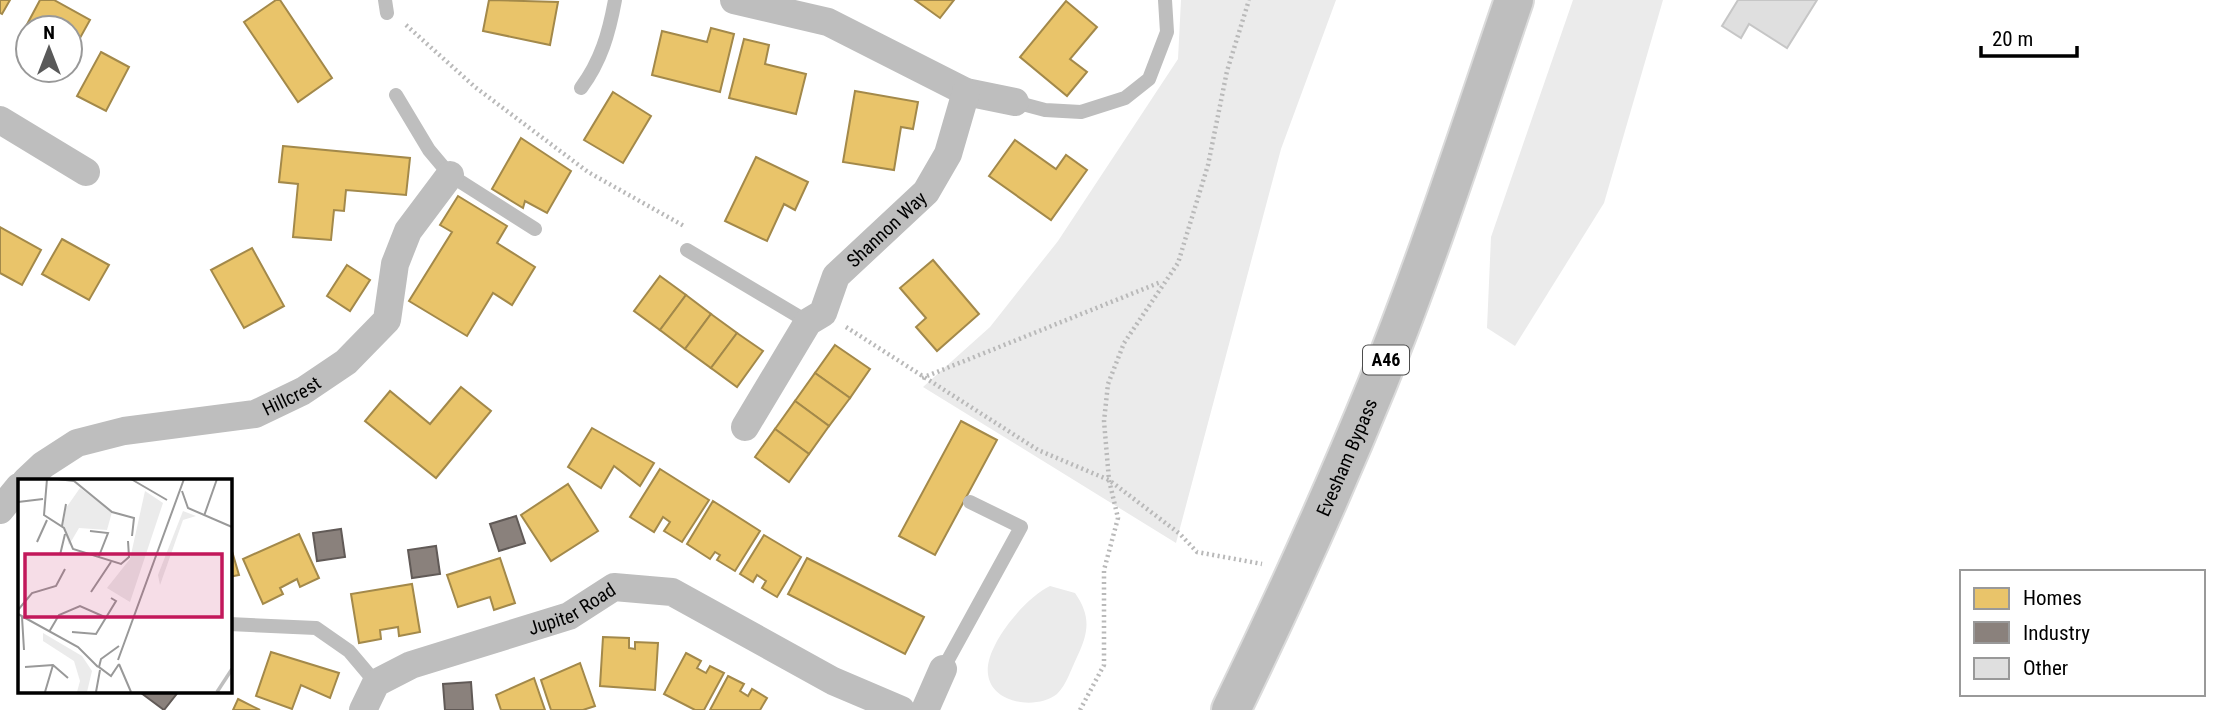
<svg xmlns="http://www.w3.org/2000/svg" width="2219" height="710" viewBox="0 0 2219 710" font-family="'Roboto Condensed',sans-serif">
	<rect width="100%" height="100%" fill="#fff"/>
	<!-- green -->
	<g fill="#ebebeb">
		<path d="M1181 0H1336L1281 149 1176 543 923 387 990 327 1058 241 1178 59Z"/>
		<path d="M1573 0H1663L1604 203 1515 346 1487 328 1491 237Z"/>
		<path d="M1050 586 1075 593C1091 616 1089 632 1077 657 1071 669 1067 684 1057 694 1037 710 991 704 988 674 984 646 1026 597 1050 586Z"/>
	</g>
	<!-- homes -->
	<g fill="#e9c46a" stroke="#a3894a" stroke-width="2">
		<path d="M0 0H10L2 14 0 13Z"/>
		<path d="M40 0H54L90 20 70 56V28L24 30Z"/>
		<path d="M276 0H280L332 78 298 102 244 22Z"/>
		<path d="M489 0 558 2 550 45 483 31Z"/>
		<path d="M915 0H954L940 18Z"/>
		<path d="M1066 1 1097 27 1070 59 1087 72 1067 96 1020 57Z"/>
		<path d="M711 28 734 34 720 92 652 75 662 31 707 42Z"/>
		<path d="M744 39 769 45 765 64 806 74 796 114 729 98Z"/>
		<path d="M101 52 129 67 106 111 77 96Z"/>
		<path d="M855 91 918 102 913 129 901 127 894 170 843 162Z"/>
		<path d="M613 92 651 116 623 163 584 140Z"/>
		<path d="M521 138 571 171 547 213 525 201 523 208 492 189Z"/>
		<path d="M1015 140 1056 169 1066 155 1087 170 1051 220 989 176Z"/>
		<path d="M283 146 410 158 406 195 346 190 344 211 334 210 331 240 293 237 298 184 279 182Z"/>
		<path d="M756 157 808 182 795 210 784 204 767 241 725 221Z"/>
		<path d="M458 196 507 226 497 243 535 267 512 305 493 293 467 336 409 301 452 232 440 225Z"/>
		<path d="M0 227 41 250 22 285 0 273Z"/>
		<path d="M62 239 109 265 89 300 42 274Z"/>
		<path d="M252 248 284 306 244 328 211 270Z"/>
		<path d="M933 260 979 314 937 351 916 327 926 318 900 288Z"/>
		<path d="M347 265 370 280 350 311 327 296Z"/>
		<path d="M660 276 686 295 660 330 634 311Z"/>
		<path d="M686 295 711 314 685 349 660 330Z"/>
		<path d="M711 314 737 333 711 368 685 349Z"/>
		<path d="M737 333 763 351 737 387 711 368Z"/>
		<path d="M835 345 870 369 850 398 815 373Z"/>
		<path d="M815 373 850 398 829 426 795 401Z"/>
		<path d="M461 387 491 411 436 478 365 421 390 391 430 424Z"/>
		<path d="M795 401 829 426 809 454 775 429Z"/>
		<path d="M961 421 997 440 935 555 899 536Z"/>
		<path d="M592 428 654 463 640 486 614 466 601 488 568 467Z"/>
		<path d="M775 429 809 454 789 482 755 457Z"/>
		<path d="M660 469 709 500 682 542 664 531 670 522 663 517 654 532 630 517Z"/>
		<path d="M568 484 598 531 551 561 521 515Z"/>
		<path d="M713 501 760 531 735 571 717 560 720 555 715 552 710 559 687 544Z"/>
		<path d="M299 534 319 578 300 587 297 579 280 588 283 594 263 604 243 559Z"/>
		<path d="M764 535 801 557 777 597 762 588 766 581 757 575 753 582 740 574Z"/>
		<path d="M229 541 239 575 229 577Z"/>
		<path d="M500 558 515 603 494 610 490 597 458 607 447 575Z"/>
		<path d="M807 558 924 617 905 654 788 594Z"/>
		<path d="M412 584 420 632 399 636 398 627 380 630 381 639 359 643 351 594Z"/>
		<path d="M603 637 629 638V648L635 649V642L658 643 655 690 600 686Z"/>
		<path d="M271 652 339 673 330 698 301 685 292 709 256 696Z"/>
		<path d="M686 653 701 661 697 668 706 673 710 666 724 673 704 710H695L664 694Z"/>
		<path d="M580 663 595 706 583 710H551L541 680Z"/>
		<path d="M728 676 744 684 740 691 748 696 752 689 767 698 760 710H710Z"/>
		<path d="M534 678 545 710H501L496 695Z"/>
		<path d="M238 699 260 710H233Z"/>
	</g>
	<!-- industry -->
	<g fill="#8a817c" stroke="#615a57" stroke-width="2">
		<path d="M516 516 525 543 499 551 490 524Z"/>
		<path d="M341 529 345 557 317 561 313 533Z"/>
		<path d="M436 546 440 574 412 578 408 550Z"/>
		<path d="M471 682 473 710H445L443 684Z"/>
		<path d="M143 691H179L164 710 141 693Z"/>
	</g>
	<!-- building -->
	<path fill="#dfdfdf" stroke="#c6c6c6" stroke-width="2" d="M1738 0H1817L1787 48 1749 24 1741 38 1722 26Z"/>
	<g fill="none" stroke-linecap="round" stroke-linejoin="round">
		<defs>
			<g id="trunk">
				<path id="s4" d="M1231 710C1283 603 1332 495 1377 385 1428 259 1470 129 1514 0"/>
			</g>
		</defs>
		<!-- trunk casing -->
		<use href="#trunk" stroke="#dbdbdb" stroke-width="42"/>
		<!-- path -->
		<g stroke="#b9b9b9" stroke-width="4.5" stroke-dasharray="2 3.5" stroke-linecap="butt">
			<path d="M406 25 475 87 588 172 684 226"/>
			<path d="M846 327 1038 450 1109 480 1180 534 1197 552 1262 564"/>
			<path d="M922 378 1161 282"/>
			<path d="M1080 710 1104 665V570L1118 518 1109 480 1104 421 1108 384 1124 343 1178 263 1208 165 1227 71 1249 0"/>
		</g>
		<!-- service -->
		<g stroke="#bebebe" stroke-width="14">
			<path d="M385 0 387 13"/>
			<path d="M581 88C601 61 609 33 615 0"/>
			<path d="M396 95 429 150 450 175 535 229"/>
			<path d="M1015 102 1045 110 1081 112 1125 98 1149 79 1167 32 1165 0"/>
			<path d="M687 250 808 322"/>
			<path d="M229 624 316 628 349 651 376 683"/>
			<path d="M943 669 1021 527 970 502"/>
		</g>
		<!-- minor -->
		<g stroke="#bebebe" stroke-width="28">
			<path d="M734 0 828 22 966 92 1015 102"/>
			<path d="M0 120 86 172"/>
			<path id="s1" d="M745 427 808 322 823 313 836 276 926 192 948 154 966 92"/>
			<path id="s2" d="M26 481 43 465 77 443 124 431 255 414 303 391 346 362 387 320 395 264 408 231 450 175"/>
			<path d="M0 510 19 487"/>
			<path id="s3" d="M363 710 376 683 411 665 569 616 614 587 672 592 833 681 901 710"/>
			<path d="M925 710 943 669"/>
		</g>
		<!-- trunk -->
		<use href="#trunk" stroke="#bebebe" stroke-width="38"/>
	</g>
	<g text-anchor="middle" stroke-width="7" stroke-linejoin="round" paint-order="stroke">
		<!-- shield labels -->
		<rect fill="#fff" stroke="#4c4c4c" stroke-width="2" x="1363" y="345.5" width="46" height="29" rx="5"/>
		<g font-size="18" font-weight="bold" fill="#000">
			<text x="1386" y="366">A46</text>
		</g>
		<!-- street labels -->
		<g font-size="19" fill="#000" stroke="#fff">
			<text dy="7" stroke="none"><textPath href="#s1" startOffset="248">Shannon Way</textPath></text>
			<text dy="7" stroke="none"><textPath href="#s2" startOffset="285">Hillcrest</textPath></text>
			<text dy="7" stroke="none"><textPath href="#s4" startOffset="278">Evesham Bypass</textPath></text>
			<text dy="7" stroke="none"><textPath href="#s3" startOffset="240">Jupiter Road</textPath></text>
		</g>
	</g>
	<!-- overview -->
	<g transform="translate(18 479)">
		<rect width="214" height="214" fill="#fff"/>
		<path d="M62 9 94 33 89 51 61 49 51 66 45 47 48 29ZM127 12 145 24 112 123 89 109 112 80ZM165 32 178 37 165 41 142 106 140 96ZM25 154 64 177 74 192 69 213H59L62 202 56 182 25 162Z" fill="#ebebeb"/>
		<path fill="none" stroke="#bebebe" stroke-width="3.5" d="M199 213 214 190"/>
		<path fill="none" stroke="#999" stroke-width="2" d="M29 0 26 36 46 49 55 70 103 85 111 78 110 62M39 0 56 2 94 33 116 39 114 57M113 0 149 21M164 12 170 29 214 48M0 23 25 20M186 37 199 0M44 47 48 25M72 52 90 54 81 77M19 63 29 41M42 76 47 55M73 113 93 83M0 131 14 114 38 107 47 90M0 135 60 168 80 188M4 138 6 171M31 153 41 136 62 127 89 139M54 153 78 155 98 122 93 119M100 181 166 0M101 185 93 197 81 188 83 180 101 167M101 185 113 213M7 188 35 186 50 199M27 213 35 186M78 213 82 191"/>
		<path fill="#c2185b" fill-opacity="0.15" stroke="#c2185b" stroke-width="3.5" d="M7 75H204V138H7Z"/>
		<rect width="214" height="214" fill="none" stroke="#000" stroke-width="3.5"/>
	</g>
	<!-- legend -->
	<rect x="1960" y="570" width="245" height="126" fill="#ffffff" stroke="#999999" stroke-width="2"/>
	<rect x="1974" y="588" width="35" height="21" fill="#e9c46a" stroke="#999999" stroke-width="2"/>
	<text x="2023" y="605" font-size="21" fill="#000000">Homes</text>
	<rect x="1974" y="622" width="35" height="21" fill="#8a817c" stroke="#999999" stroke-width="2"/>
	<text x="2023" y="640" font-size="21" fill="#000000">Industry</text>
	<rect x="1974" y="658" width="35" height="21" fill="#dfdfdf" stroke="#999999" stroke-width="2"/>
	<text x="2023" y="675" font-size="21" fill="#000000">Other</text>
	<!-- north arrow -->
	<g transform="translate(49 49)"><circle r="33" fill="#ffffff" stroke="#999999" stroke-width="2"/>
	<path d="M0-5L12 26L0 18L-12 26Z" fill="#595959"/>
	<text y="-10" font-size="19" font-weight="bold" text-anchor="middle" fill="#000000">N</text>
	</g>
	<!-- scale -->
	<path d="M1981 46v10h96v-10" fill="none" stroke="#000000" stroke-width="3.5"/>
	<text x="1992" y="46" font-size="21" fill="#000000" stroke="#ffffff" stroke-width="5" paint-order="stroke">20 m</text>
</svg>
